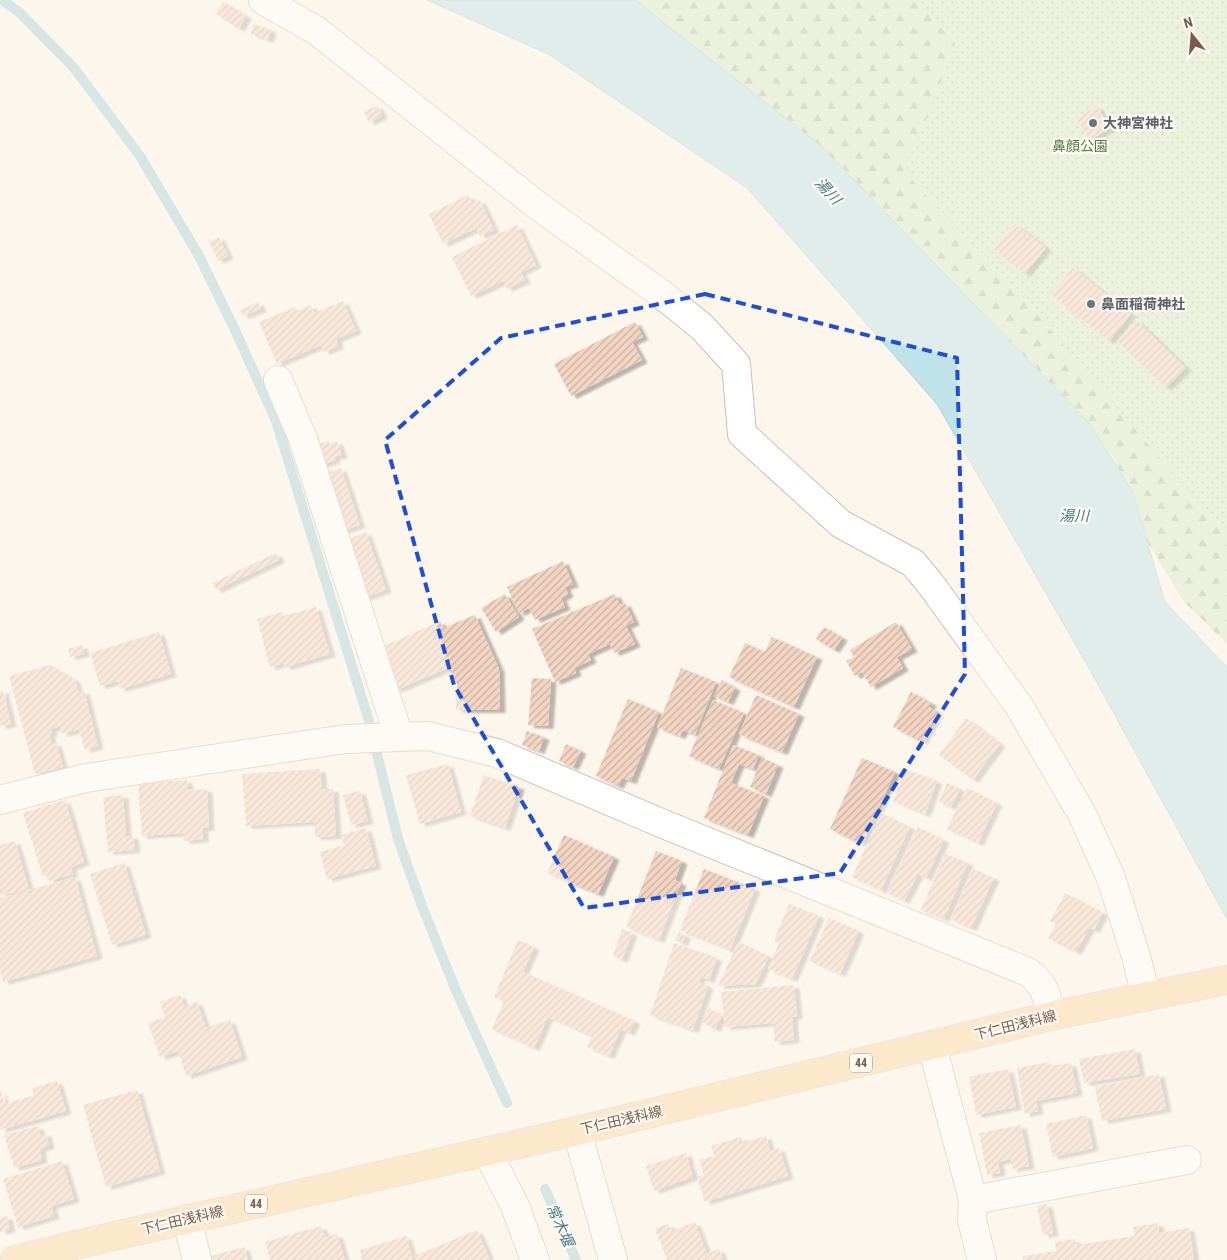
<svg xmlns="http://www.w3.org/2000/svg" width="1227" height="1260" viewBox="0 0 1227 1260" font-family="'Roboto Condensed','Noto Sans JP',sans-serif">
	<defs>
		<pattern id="forest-firs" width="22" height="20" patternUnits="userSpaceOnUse" patternTransform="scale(1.25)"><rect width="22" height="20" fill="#d8ecc9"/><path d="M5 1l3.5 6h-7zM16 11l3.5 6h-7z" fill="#b4c2a5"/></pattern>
		<pattern id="park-dots" width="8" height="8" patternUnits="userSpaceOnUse" patternTransform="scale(1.25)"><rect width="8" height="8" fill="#d8ecc9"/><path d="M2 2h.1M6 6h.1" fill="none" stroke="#b4c2a5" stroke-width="1.8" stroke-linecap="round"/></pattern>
		<pattern id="building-hatch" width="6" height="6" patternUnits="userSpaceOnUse" patternTransform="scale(1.25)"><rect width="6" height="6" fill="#f3d5c3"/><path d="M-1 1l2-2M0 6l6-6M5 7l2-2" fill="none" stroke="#cab0a1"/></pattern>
		<filter id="shadow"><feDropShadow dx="5.5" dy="3" stdDeviation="1" flood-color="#0004"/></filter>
	</defs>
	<rect width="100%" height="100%" fill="#fdf6ec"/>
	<!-- forest -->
	<path fill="url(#forest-firs)" d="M593 0H951L1227 5V644L1184 602 1076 426Z"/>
	<!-- park -->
	<path fill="url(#park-dots)" d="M917 0H1227V529L1216 524 1033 309 902 169 926 120 955 44Z"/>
	<!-- water -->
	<path fill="#bfe3e8" stroke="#a5d3da" d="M427 0H635L821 146 1089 423 1133 493 1165 602 1227 667V919L1090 670 937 404 747 188 548 54Z"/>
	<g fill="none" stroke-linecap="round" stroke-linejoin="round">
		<!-- stream -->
		<g stroke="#a5d3da" stroke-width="10">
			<path d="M2 0 19 12 74 68 140 156 198 254 235 330 276 421 368 718 398 839 422 906 457 993 507 1103"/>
			<path d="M545 1189 576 1260"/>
		</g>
	</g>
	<!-- building -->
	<g fill="url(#building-hatch)" filter="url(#shadow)">
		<path d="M223 2 246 16 239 29 216 14Z"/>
		<path d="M254 24 271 30 268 40 251 34Z"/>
		<path d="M377 105 382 116 369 122 364 112Z"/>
		<path d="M1097 106 1110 128 1090 140 1076 119Z"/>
		<path d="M468 195 472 203 480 200 494 230 480 236 476 228 443 244 429 214Z"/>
		<path d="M1015 224 1046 248 1025 274 994 249Z"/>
		<path d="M517 225 536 265 521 272 525 280 507 289 503 281 471 296 452 257Z"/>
		<path d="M219 237 228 256 218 261 209 242Z"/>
		<path d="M1073 268 1131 314 1109 341 1052 295Z"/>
		<path d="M343 301 356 331 336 339 338 346 324 352 321 345 277 364 259 322 295 307 297 311 311 305 314 313Z"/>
		<path d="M258 302 261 309 243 316 240 310Z"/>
		<path d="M1137 321 1186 368 1166 388 1117 341Z"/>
		<path d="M635 322 643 337 632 342 642 360 571 396 554 364Z"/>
		<path d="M328 441 330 444 337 441 342 455 334 457 335 460 321 465 315 445Z"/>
		<path d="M341 468 360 525 342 531 322 474Z"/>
		<path d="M366 532 386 590 363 598 343 541Z"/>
		<path d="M276 553 279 560 216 590 212 583Z"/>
		<path d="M563 561 573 584 565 587 568 594 561 598 565 607 535 620 529 608 519 613 507 587Z"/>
		<path d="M505 594 519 617 496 632 481 608Z"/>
		<path d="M615 594 620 605 625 603 634 622 626 626 635 644 614 653 610 644 588 654 591 660 574 668 576 673 555 682 532 629Z"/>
		<path d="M316 607 330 654 285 667 284 663 270 667 257 619 282 612 283 616Z"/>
		<path d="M475 615 499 669 500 710H456L457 684 450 667 396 690 378 649 440 621 443 628Z"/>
		<path d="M896 622 912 649 897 657 903 668 871 687 862 672 855 676 846 661 854 657 850 650Z"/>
		<path d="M824 627 842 638 834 650 816 639Z"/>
		<path d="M159 632 171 674 120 689 118 681 100 686 90 653Z"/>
		<path d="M772 637 817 657 794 707 729 677 745 643 765 652Z"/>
		<path d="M82 645 84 654 70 657 68 649Z"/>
		<path d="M50 665 75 680 78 692 84 691 98 746 85 750 79 729 62 734 60 726 51 729 52 733 49 734 52 744 56 743 63 767 35 774 9 676Z"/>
		<path d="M681 668 716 682 695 735 683 730 680 736 657 727Z"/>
		<path d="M532 678 551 679 548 726 528 725Z"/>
		<path d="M722 680 735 688 728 702 714 696Z"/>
		<path d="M3 690 11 724 0 726V691Z"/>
		<path d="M911 692 931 703 929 707 938 712 922 742 893 727Z"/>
		<path d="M756 695 799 714 782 752 739 734Z"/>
		<path d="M628 699 659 712 631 781 622 778 618 786 596 776Z"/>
		<path d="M713 700 744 713 719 769 689 756Z"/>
		<path d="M966 718 1000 744 973 780 939 755Z"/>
		<path d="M527 731 544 737 539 751 522 745Z"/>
		<path d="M566 744 581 751 573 767 559 761Z"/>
		<path d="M733 745 759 755 753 769 739 764 731 783 764 796 748 835 704 818Z"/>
		<path d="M762 758 778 765 766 794 750 787Z"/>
		<path d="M862 758 895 772 862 844 830 829Z"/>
		<path d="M448 764 461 812 420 824 406 775Z"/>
		<path d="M320 769 322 789H333L336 836 315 837 314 822 246 826 242 774Z"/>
		<path d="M905 769 937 781 925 814 893 801Z"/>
		<path d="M484 775 519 787 505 828 470 816Z"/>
		<path d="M187 780 188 790 207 789 209 828H203V839L184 841V833L142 836 138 783Z"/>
		<path d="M947 783 960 789 951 807 939 802Z"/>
		<path d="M967 788 997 803 978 843 947 829Z"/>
		<path d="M360 791 368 821 351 825 343 795Z"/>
		<path d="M123 795 126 836H133L135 850 108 852 103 797Z"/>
		<path d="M65 800 84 862 71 867 73 874 49 881 47 875 43 877 23 813Z"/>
		<path d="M881 813 910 827 881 890 852 877Z"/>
		<path d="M918 827 944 840 926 878 918 874 904 901 887 893Z"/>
		<path d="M366 828 376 866 327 879 320 852 344 845 341 835Z"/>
		<path d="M564 835 614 857 598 894 547 873Z"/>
		<path d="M15 841 29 889 0 896V845Z"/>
		<path d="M656 851 682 861 675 880 681 883 659 940 626 927Z"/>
		<path d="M945 854 968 863 944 919 921 910Z"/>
		<path d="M124 863 146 935 112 945 90 874Z"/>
		<path d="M704 869 755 889 730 950 680 930Z"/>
		<path d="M973 869 994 878 971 928 951 919Z"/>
		<path d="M75 877 97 956 3 982 0 970V898Z"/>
		<path d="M1065 893 1103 913 1094 930 1089 928 1076 952 1048 938 1056 924 1050 921Z"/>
		<path d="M789 904 819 916 792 979 768 969 779 943 774 941Z"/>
		<path d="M829 918 859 931 840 974 810 961Z"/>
		<path d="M622 929 632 933 622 960 613 956Z"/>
		<path d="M679 932 686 936 682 943 675 940Z"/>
		<path d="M518 940 534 947 523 972 635 1021 629 1033 621 1029 609 1056 587 1047 592 1036 548 1017 534 1048 492 1029 504 1001 494 997Z"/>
		<path d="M738 942 769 956 756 984 718 986Z"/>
		<path d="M674 943 717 958 709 980 700 977 699 982 708 986 693 1030 650 1015Z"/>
		<path d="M794 985 797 1016 792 1017 794 1040 775 1042 773 1023 725 1027 721 992Z"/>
		<path d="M180 995 184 1006 197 1002 206 1028 230 1020 242 1057 186 1076 178 1051 160 1057 148 1023 165 1017 160 1002Z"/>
		<path d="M709 1008 722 1015 715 1029 702 1022Z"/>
		<path d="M1135 1049 1140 1074 1084 1083 1079 1059Z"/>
		<path d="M1049 1062 1050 1066 1071 1063 1077 1093 1036 1101 1038 1111 1025 1114 1017 1068Z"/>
		<path d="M1008 1069 1016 1107 976 1115 969 1077Z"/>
		<path d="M1159 1074 1166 1109 1102 1121 1095 1087Z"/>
		<path d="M57 1081 66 1111 0 1130V1089L5 1104 34 1095 32 1088Z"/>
		<path d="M137 1090 160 1171 106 1187 83 1105Z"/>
		<path d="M1086 1115 1093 1148 1053 1157 1046 1124Z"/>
		<path d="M1021 1125 1029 1166 1012 1169 1011 1159 998 1162 1000 1173 987 1175 979 1133Z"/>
		<path d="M38 1126 40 1135 46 1133 49 1146 40 1149 42 1160 14 1168 4 1135Z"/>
		<path d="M766 1136 770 1151 779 1148 788 1176 705 1202 697 1177 704 1175 699 1160 714 1156 711 1146 741 1137 743 1143Z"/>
		<path d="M686 1153 693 1177 654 1191 646 1166Z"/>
		<path d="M62 1161 74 1199 51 1206 54 1216 18 1227 3 1179Z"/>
		<path d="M1047 1204 1053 1233 1043 1235 1037 1206Z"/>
		<path d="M7 1216 10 1229 0 1232V1218Z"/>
		<path d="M695 1222 707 1254 719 1249 723 1260H667L655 1229 668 1224 671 1231Z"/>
		<path d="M1158 1223 1159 1233 1189 1228 1194 1260H1023V1256L1056 1251 1055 1242 1075 1239 1076 1245 1134 1236 1133 1227Z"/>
		<path d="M321 1226 325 1237 337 1234 345 1260H270L265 1242Z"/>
		<path d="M477 1230 490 1260H416L414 1256Z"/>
		<path d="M406 1236 413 1260H362L360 1250Z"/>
		<path d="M244 1247 248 1260H211L210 1256Z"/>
	</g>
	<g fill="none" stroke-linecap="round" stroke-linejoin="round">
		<defs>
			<g id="street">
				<path d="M263 0 317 31 538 206 660 293 702 327 736 364 742 434 841 524 913 563 929 582 1019 706 1082 814 1111 878 1136 956 1146 997"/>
				<path d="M278 380 303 439 399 737"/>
				<path d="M0 800 86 778 345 739 428 736 497 753 661 823 1028 972C1045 984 1047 996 1051 1016"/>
				<path d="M932 1046 973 1200 972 1220 982 1260"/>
				<path d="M577 1131 613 1260"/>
				<path d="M487 1151 515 1206 535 1260"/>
				<path d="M973 1200 1187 1160"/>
				<path d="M187 1219 197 1260"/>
			</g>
			<path id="primary" d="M15 1260 75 1245 577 1131 1051 1016 1227 980"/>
		</defs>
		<!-- street casing -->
		<use href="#street" stroke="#d1beb0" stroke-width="30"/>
		<!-- primary casing -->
		<use href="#primary" stroke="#dad1cd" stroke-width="30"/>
		<!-- street -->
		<use href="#street" stroke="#fff" stroke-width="28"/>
		<!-- primary -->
		<use href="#primary" stroke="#fbd9a5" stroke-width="28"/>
	</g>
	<!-- marked area -->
	<path d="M0 0H1227V1260H0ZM705 294 957 358 965 674 840 873 584 908 454 685 385 440 501 338Z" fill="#fdf6ec" fill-opacity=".55" fill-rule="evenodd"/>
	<path fill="none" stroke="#1d4ed8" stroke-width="4" stroke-dasharray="10 6" stroke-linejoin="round" d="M705 294 957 358 965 674 840 873 584 908 454 685 385 440 501 338Z"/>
	<!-- markers -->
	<g fill="#6b7280" stroke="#fffaf3" stroke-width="2">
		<circle cx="1093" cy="123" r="5"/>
		<circle cx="1091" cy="304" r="5"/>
	</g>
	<g text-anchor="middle" stroke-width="4.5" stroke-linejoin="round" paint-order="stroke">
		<!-- shield labels -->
		<g fill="#fffaf3" stroke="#a28b7f" stroke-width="1">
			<rect x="850" y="1053.5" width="22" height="19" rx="4"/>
			<rect x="245" y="1194.5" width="22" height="19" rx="4"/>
		</g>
		<g font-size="12" font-weight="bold" fill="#7a5c4d">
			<text x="861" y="1067">44</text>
			<text x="256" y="1208">44</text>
		</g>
		<!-- worship labels -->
		<g font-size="14" font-weight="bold" fill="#5b616d" stroke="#fffaf3" text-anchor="start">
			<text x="1103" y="128">大神宮神社</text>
			<text x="1101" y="309">鼻面稲荷神社</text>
		</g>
		<!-- park labels -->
		<g font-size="14" fill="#537a41" stroke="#fffaf3">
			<text x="1080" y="151">鼻顔公園</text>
		</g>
		<!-- street labels -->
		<g font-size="14" fill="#7a5c4d" stroke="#fffaf3">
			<text transform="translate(1015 1025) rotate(-14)" y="5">下仁田浅科線</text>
			<text transform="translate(621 1120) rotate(-13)" y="5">下仁田浅科線</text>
			<text transform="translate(182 1220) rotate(-13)" y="5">下仁田浅科線</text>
		</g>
		<!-- water labels -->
		<g font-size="15" font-style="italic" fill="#437c86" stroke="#fffaf3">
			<text transform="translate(828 191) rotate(47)" y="5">湯川</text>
			<text x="1074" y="521">湯川</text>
			<text transform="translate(560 1225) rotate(66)" y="5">常木堰</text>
		</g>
	</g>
	<!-- north arrow -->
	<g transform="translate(1192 35) rotate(343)" stroke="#fffaf3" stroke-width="4" paint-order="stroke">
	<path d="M0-4L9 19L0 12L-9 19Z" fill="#7a5c4d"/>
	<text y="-8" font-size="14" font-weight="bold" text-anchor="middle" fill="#7a5c4d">N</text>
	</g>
</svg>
